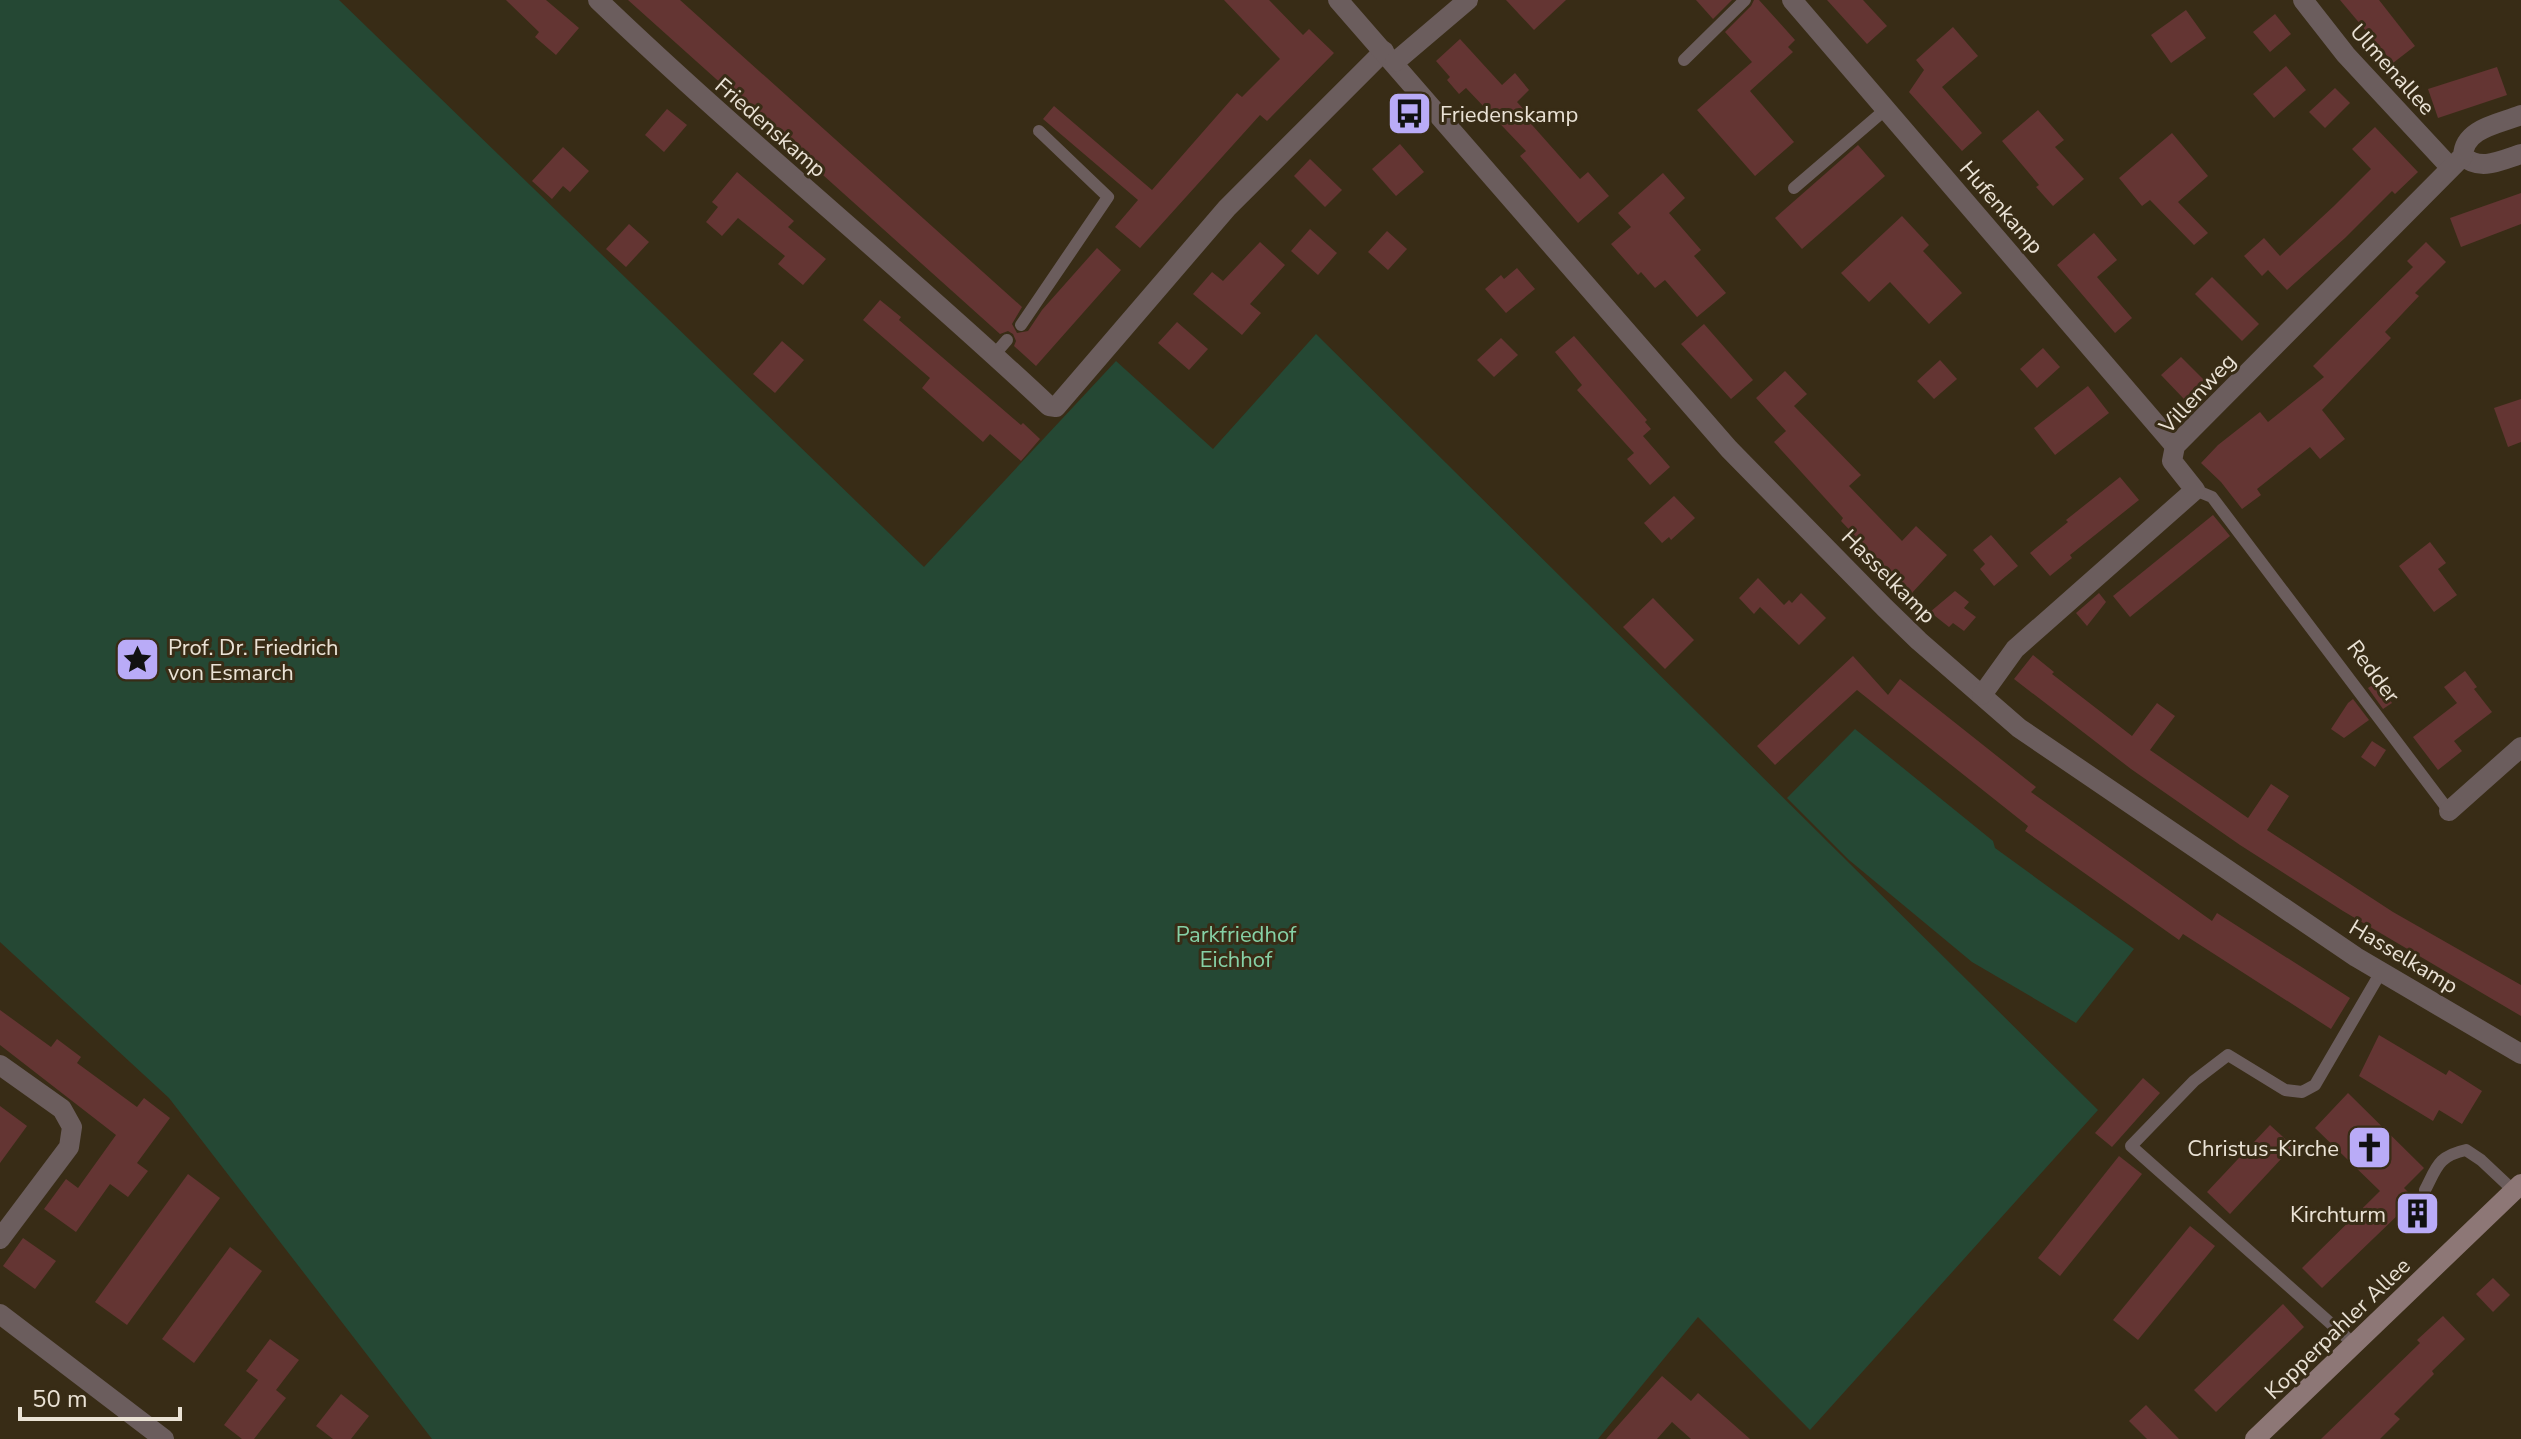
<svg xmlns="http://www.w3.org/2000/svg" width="2521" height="1439" viewBox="0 0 2521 1439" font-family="'Nunito Sans',sans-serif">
	<rect width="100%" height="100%" fill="#382c16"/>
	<!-- green -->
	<g fill="#254834">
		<path d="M0 0H339L924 567 1116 361 1213 449 1316 334 2098 1110 1810 1430 1698 1317 1598 1439H432L169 1098 0 942Z"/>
		<path d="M1855 729 1993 841 1995 848 2134 949 2076 1023 1972 962 1849 860 1787 798Z"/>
	</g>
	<!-- building -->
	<g fill="#643533">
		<path d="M506 0H546L579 28 556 55 535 37 539 32Z"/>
		<path d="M628 0H680L1022 307 1012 324 1017 333 1028 331 1042 310 1097 248 1121 270 1036 366 1014 346 1016 341 1013 334 1008 331 1000 334Z"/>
		<path d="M1224 0H1269L1303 35 1309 29 1334 53 1267 121 1260 115 1140 248 1115 227 1138 200 1043 119 1054 106 1152 190 1237 93 1242 97 1280 59Z"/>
		<path d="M1506 0H1566L1534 30Z"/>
		<path d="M1696 0H1732L1713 19Z"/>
		<path d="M1754 0H1759L1795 40 1788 47 1793 52 1750 91 1794 142 1755 176 1697 110 1752 62 1725 32 1751 6Z"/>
		<path d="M1827 0H1863L1887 26 1867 44Z"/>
		<path d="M2340 0H2379L2415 46 2393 63Z"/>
		<path d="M2186 10 2206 38 2171 63 2151 35Z"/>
		<path d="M2275 14 2291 34 2270 52 2253 32Z"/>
		<path d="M1953 27 1978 56 1942 87 1982 133 1962 151 1909 92 1924 70 1916 60Z"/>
		<path d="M1460 39 1502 85 1515 73 1529 90 1517 102 1528 114 1525 117 1580 179 1588 172 1609 196 1578 223 1520 156 1526 151 1466 88 1459 94 1447 80 1450 77 1436 61Z"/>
		<path d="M2286 66 2306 90 2274 118 2253 94Z"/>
		<path d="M2497 67 2507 95 2438 118 2428 89Z"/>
		<path d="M2335 88 2350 103 2325 128 2309 112Z"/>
		<path d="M667 109 687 125 664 152 645 135Z"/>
		<path d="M2038 110 2064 140 2055 147 2084 179 2053 206 2036 187 2039 185 2002 141Z"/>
		<path d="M2375 127 2418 172 2395 194 2392 191 2345 238 2287 290 2268 270 2262 276 2244 256 2264 238 2280 256 2334 206 2371 169 2352 149Z"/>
		<path d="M2172 133 2208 176 2178 202 2208 233 2194 245 2150 200 2142 206 2119 178Z"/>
		<path d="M1400 144 1424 172 1396 196 1372 169Z"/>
		<path d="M1858 145 1885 176 1802 249 1775 218Z"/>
		<path d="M563 147 589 171 570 192 563 186 552 199 532 181Z"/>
		<path d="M1310 159 1342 190 1325 207 1294 176Z"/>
		<path d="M737 172 794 221 788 227 826 259 803 285 778 264 785 256 738 218 722 236 706 222 718 207 712 202Z"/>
		<path d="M1663 173 1685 198 1669 213 1701 250 1694 256 1726 293 1697 317 1665 280 1655 288 1641 272 1638 275 1611 244 1631 227 1618 213Z"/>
		<path d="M2521 193V224L2461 247 2450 218Z"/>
		<path d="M1902 216 1929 245 1923 251 1962 293 1929 324 1890 282 1869 302 1841 273Z"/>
		<path d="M629 224 649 242 626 267 606 249Z"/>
		<path d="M1310 229 1337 253 1318 275 1291 251Z"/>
		<path d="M1387 231 1407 249 1388 270 1368 252Z"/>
		<path d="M2094 233 2117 260 2097 277 2132 318 2115 333 2057 265Z"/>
		<path d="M1260 242 1285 265 1250 304 1261 313 1242 335 1193 294 1212 272 1223 281Z"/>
		<path d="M2426 242 2446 262 2415 293 2419 296 2385 332 2391 338 2322 410 2345 439 2320 459 2310 447 2257 489 2261 495 2242 509 2221 482 2201 463 2218 445 2260 412 2268 422 2324 377 2313 366 2413 267 2407 261Z"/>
		<path d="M1517 268 1535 289 1506 313 1485 289 1501 275 1504 279Z"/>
		<path d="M2212 277 2259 324 2242 341 2195 294Z"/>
		<path d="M880 300 901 317 899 320 1021 425 1023 423 1040 439 1021 461 990 434 983 442 922 388 930 378 863 320Z"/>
		<path d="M1177 322 1208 349 1189 370 1158 343Z"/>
		<path d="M1704 324 1753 380 1731 399 1681 344Z"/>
		<path d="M1574 336 1647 420 1645 422 1651 429 1643 436 1670 467 1650 485 1627 459 1634 453 1577 390 1582 385 1555 352Z"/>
		<path d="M1501 338 1518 355 1494 377 1477 360Z"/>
		<path d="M782 341 804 360 775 393 753 374Z"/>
		<path d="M2043 348 2060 367 2037 388 2020 369Z"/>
		<path d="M2181 357 2204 380 2184 399 2161 375Z"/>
		<path d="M1940 360 1957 379 1934 399 1917 381Z"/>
		<path d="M1785 371 1807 394 1794 406 1861 475 1849 486 1902 541 1916 526 1947 555 1911 594 1879 565 1881 563 1841 521 1843 518 1774 442 1786 431 1756 398Z"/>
		<path d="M2088 386 2109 413 2055 455 2034 428Z"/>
		<path d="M2521 399V442L2508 447 2494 408Z"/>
		<path d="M2120 477 2139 500 2070 555 2072 558 2050 576 2030 553 2068 522 2066 520Z"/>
		<path d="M1674 496 1695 518 1671 540 1669 537 1662 543 1644 523Z"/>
		<path d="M2213 515 2230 536 2130 617 2113 596Z"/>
		<path d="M1991 535 2018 566 1994 586 1980 569 1985 564 1973 550Z"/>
		<path d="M2430 542 2446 563 2438 569 2457 595 2434 612 2399 566Z"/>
		<path d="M1758 578 1784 605 1789 600 1792 603 1801 593 1826 618 1799 645 1760 607 1754 614 1739 598Z"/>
		<path d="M1955 591 1969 602 1964 608 1976 617 1964 631 1953 623 1949 627 1930 612Z"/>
		<path d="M2099 593 2106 602 2087 626 2076 613Z"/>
		<path d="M1653 598 1694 640 1665 669 1623 627Z"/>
		<path d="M2033 655 2054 672 2052 674 2132 736 2157 703 2175 716 2150 750 2248 818 2271 784 2289 796 2267 830 2393 912 2521 985V1016L2343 911 2240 845 2131 769 2014 679Z"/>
		<path d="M1853 656 1888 695 1900 679 2036 787 2031 792 2212 921 2217 913 2350 998 2331 1029 2183 934 2179 940 2025 831 2028 826 1857 690 1775 765 1757 746Z"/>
		<path d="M2465 671 2477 687 2474 689 2492 712 2454 741 2462 751 2438 770 2413 737 2457 703 2444 687Z"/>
		<path d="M2377 682 2392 703 2383 709 2368 688Z"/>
		<path d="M2353 699 2369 720 2344 738 2331 729 2348 703Z"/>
		<path d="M2372 741 2386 750 2375 767 2361 757Z"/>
		<path d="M0 1010 51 1047 57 1039 81 1057 77 1063 137 1107 144 1098 170 1118 137 1163 148 1171 128 1197 110 1184 76 1232 44 1209 66 1179 78 1188 116 1135 0 1045Z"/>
		<path d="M2379 1035 2446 1075 2449 1070 2482 1091 2462 1124 2439 1110 2433 1121 2359 1076Z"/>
		<path d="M2143 1078 2160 1093 2112 1147 2095 1133Z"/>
		<path d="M2348 1093 2424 1168 2404 1188 2430 1214 2417 1227 2401 1212 2322 1288 2302 1268 2380 1191 2315 1128Z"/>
		<path d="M0 1106 27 1126 0 1163Z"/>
		<path d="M2270 1125 2293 1146 2230 1214 2207 1192Z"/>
		<path d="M2119 1156 2142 1174 2060 1276 2038 1258Z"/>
		<path d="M188 1174 220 1198 127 1325 95 1302Z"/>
		<path d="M2190 1226 2215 1246 2138 1340 2113 1320Z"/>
		<path d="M23 1238 56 1261 35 1289 3 1266Z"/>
		<path d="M230 1247 262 1271 194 1363 162 1339Z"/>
		<path d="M2493 1278 2510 1295 2493 1312 2476 1294Z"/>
		<path d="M2283 1304 2304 1327 2216 1412 2194 1390Z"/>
		<path d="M2443 1316 2465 1339 2432 1371 2434 1374 2394 1414 2400 1419 2380 1439H2321L2420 1343 2417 1340Z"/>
		<path d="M270 1339 299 1360 276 1390 286 1398 254 1439H242L224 1425 258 1380 246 1371Z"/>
		<path d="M1662 1376 1691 1401 1698 1393 1750 1439H1691L1672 1422 1657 1439H1606Z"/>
		<path d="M341 1394 369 1416 351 1439H333L316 1426Z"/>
		<path d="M2146 1405 2179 1439H2147L2129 1421Z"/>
	</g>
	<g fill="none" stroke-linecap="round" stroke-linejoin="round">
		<!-- lane -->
		<g stroke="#6b5d5d" stroke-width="12">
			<path d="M1684 60 1745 0"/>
			<path d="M1794 188 1886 109"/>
			<path d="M1021 325 1108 197 1039 131"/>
			<path d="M994 355 1007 340"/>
			<path d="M2195 490 2212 497 2449 811"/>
			<path d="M2425 1190C2437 1167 2438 1156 2466 1150L2481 1160 2514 1191"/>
			<path d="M2355 1345 2131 1146 2194 1081 2228 1055 2285 1090 2302 1092 2315 1085 2381 972"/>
		</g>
		<!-- street -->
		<g stroke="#6b5d5d" stroke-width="20">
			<path d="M598 0C744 140 901 267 1049 406L1056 407 1227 208 1384 51"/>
			<path d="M1338 0 1729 449 1884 607 1919 641 2019 728 2356 957 2521 1054"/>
			<path d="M1792 0 2175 446"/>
			<path d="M2303 0 2346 55 2450 167"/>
			<path d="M1395 62 1468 0"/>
			<path d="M2463 156C2480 172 2502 160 2521 154"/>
			<path d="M1982 695 2015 649 2195 490 2172 461 2175 446 2463 156C2464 128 2499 124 2521 115"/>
			<path d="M2449 811 2521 747"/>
			<path d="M0 1065 62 1109 72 1127 69 1147 0 1239"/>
			<path d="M0 1314 164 1439"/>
		</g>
		<!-- secondary -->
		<path stroke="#8d7776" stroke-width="20" d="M2255 1439 2521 1184"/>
	</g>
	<!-- icons -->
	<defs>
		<symbol id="bus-square" viewBox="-11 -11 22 22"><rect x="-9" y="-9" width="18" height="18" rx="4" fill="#b9abf7" stroke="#382c16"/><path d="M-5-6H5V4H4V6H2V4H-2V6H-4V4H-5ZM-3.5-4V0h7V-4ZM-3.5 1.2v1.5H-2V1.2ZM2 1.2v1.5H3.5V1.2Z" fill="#111"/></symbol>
		<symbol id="sight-square" viewBox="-11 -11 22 22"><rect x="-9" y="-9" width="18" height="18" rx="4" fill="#b9abf7" stroke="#382c16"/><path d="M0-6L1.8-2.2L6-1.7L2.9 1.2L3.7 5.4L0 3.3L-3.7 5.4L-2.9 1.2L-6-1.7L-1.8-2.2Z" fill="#111"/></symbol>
		<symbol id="church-square" viewBox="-11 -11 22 22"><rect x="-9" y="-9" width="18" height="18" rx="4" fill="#b9abf7" stroke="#382c16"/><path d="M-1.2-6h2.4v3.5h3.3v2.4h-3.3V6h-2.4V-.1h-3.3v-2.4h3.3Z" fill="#111"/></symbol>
		<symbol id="building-square" viewBox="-11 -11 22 22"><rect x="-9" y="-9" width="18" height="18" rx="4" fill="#b9abf7" stroke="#382c16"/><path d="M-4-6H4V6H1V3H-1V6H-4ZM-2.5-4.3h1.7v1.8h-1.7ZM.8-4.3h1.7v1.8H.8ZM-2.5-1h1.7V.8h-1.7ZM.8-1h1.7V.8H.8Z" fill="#111"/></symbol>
	</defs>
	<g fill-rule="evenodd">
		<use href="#bus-square" x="1384" y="88" width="51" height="51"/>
		<use href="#sight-square" x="112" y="634" width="51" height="51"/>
		<use href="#church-square" x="2344" y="1122" width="51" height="51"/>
		<use href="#building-square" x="2392" y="1188" width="51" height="51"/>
	</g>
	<g text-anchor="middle" stroke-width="6" stroke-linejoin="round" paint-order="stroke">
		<!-- street labels -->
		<g font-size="22" fill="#eae2d5" stroke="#382c16">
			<text transform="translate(2393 69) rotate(48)" y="8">Ulmenallee</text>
			<text transform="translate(771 127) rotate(41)" y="8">Friedenskamp</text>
			<text transform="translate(2002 207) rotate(49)" y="8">Hufenkamp</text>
			<text transform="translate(2197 393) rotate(-47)" y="8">Villenweg</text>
			<text transform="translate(1889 576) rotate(45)" y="8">Hasselkamp</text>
			<text transform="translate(2374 671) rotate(53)" y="8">Redder</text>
			<text transform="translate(2404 956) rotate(31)" y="8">Hasselkamp</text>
			<text transform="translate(2337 1328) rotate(-44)" y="8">Kopperpahler Allee</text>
		</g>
		<!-- poi labels -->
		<g font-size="22" fill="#eae2d5" stroke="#382c16" text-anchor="start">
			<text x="1440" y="122">Friedenskamp</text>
			<text x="168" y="655">Prof. Dr. Friedrich<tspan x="168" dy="25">von Esmarch</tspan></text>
			<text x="2339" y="1156" text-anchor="end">Christus-Kirche</text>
			<text x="2386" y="1222" text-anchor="end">Kirchturm</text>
		</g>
		<!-- park labels -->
		<g font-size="22" fill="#86d1a6" stroke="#382c16">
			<text x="1236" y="942">Parkfriedhof<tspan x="1236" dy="25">Eichhof</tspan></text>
		</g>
	</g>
	<!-- scale -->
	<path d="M20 1407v12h160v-12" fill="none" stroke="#eae2d5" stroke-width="4"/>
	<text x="32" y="1407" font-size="24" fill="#eae2d5" stroke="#382c16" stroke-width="6" paint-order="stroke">50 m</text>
</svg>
